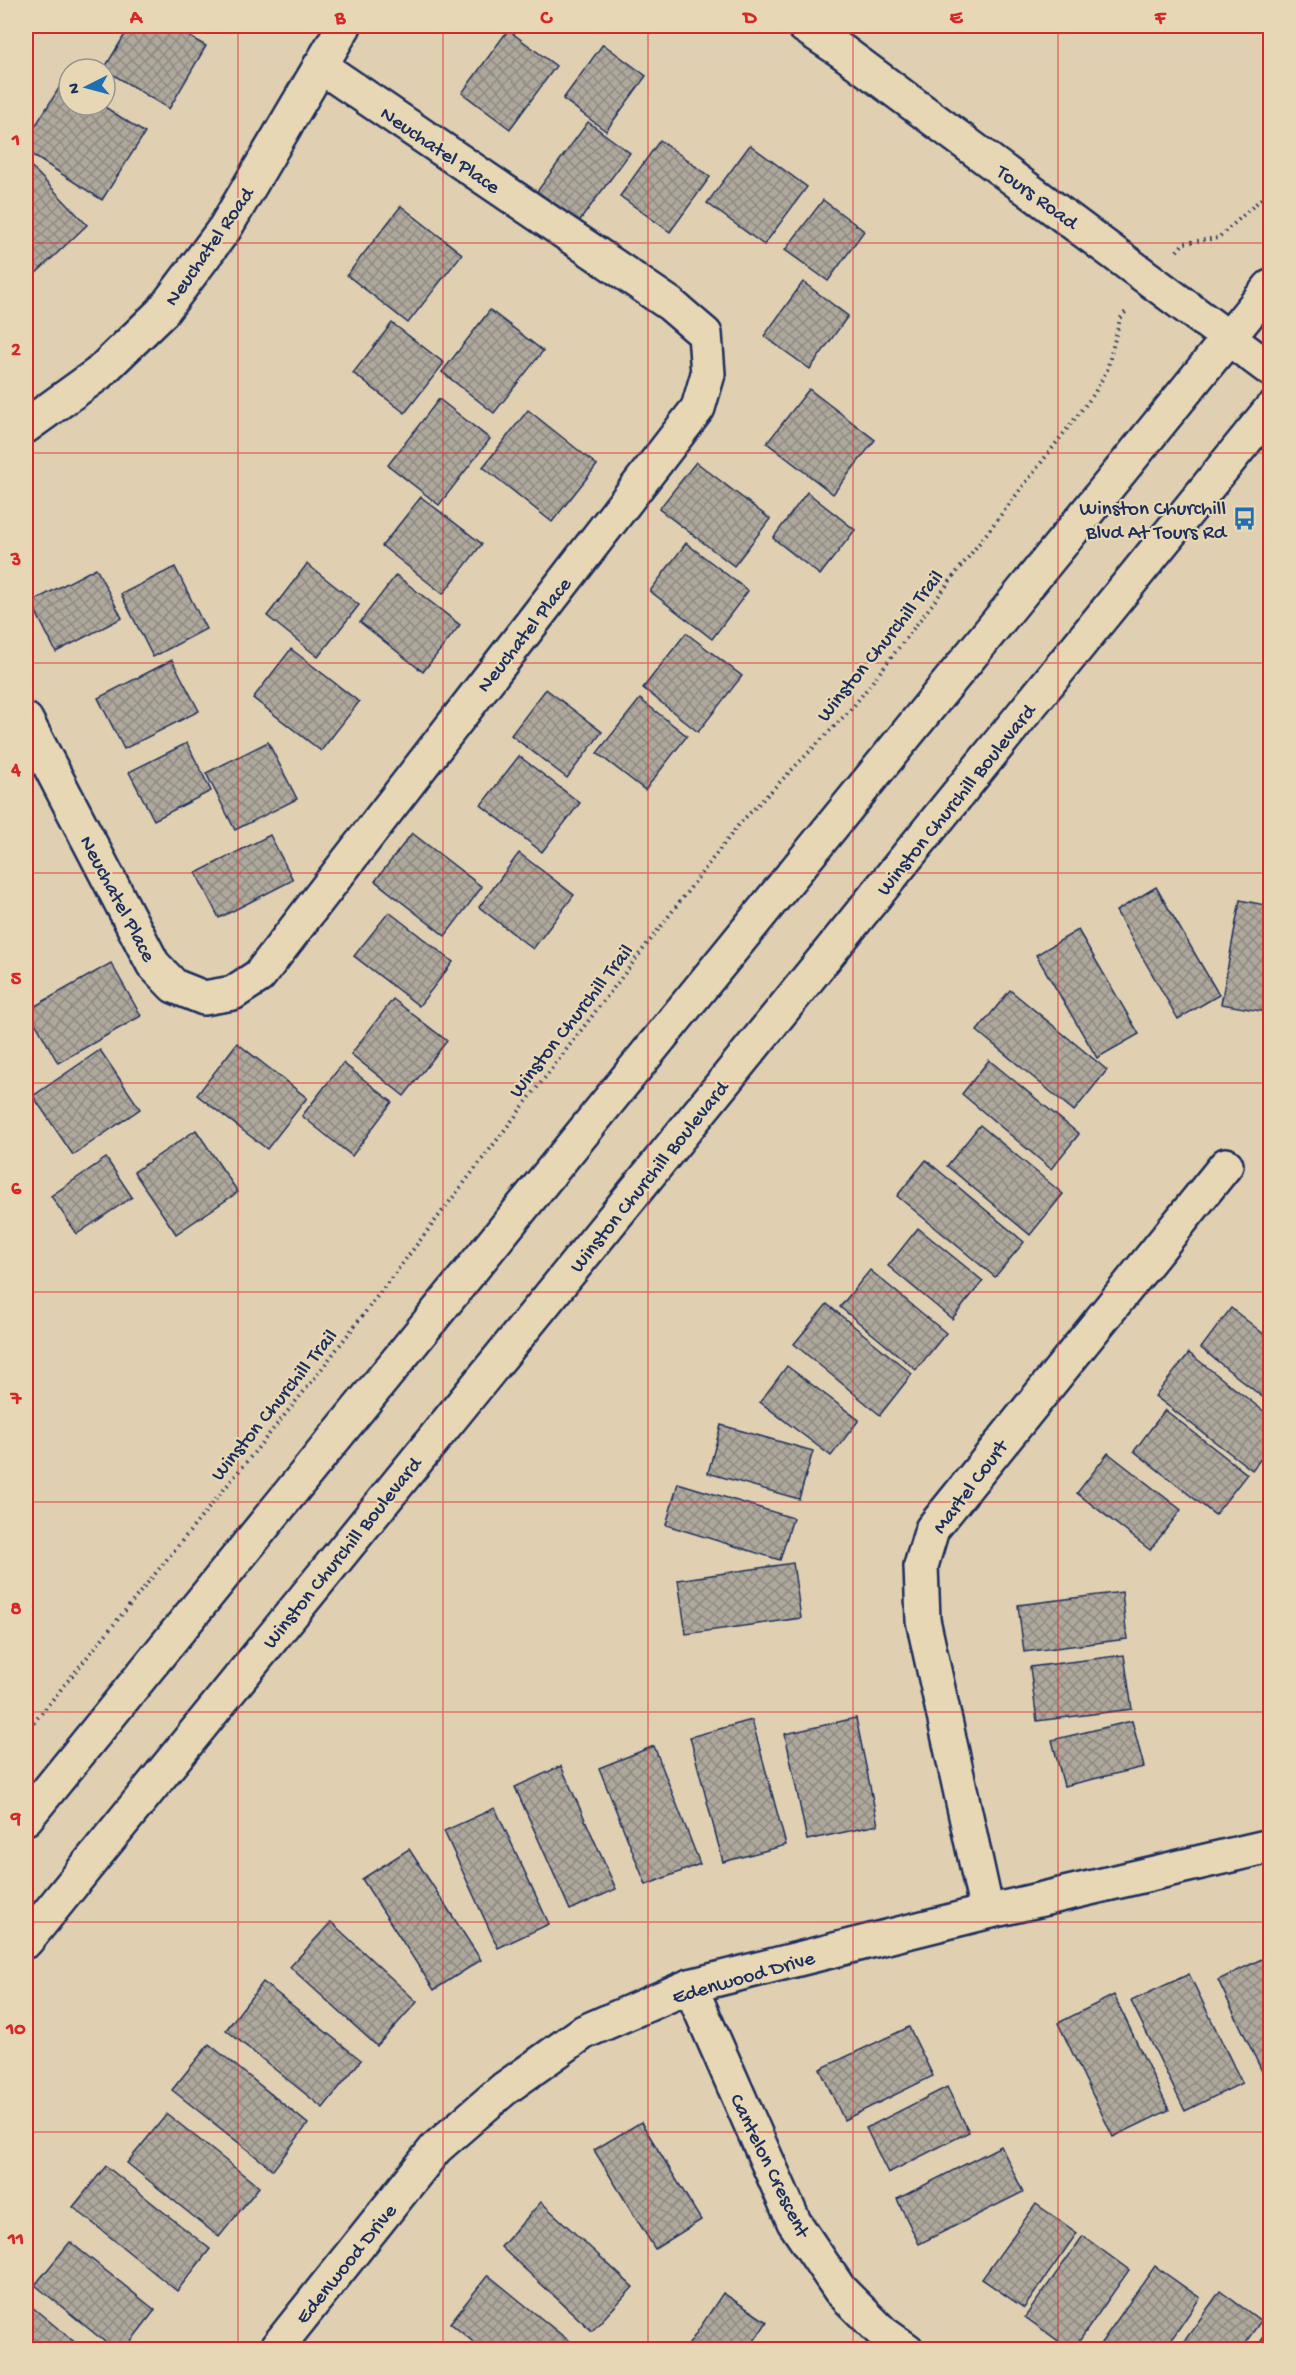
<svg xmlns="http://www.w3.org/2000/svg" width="1296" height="2375" viewBox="0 0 1296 2375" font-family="'Gochi Hand',sans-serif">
	<defs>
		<pattern id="building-cross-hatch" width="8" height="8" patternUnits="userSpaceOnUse" patternTransform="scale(1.5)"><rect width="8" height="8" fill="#afa89c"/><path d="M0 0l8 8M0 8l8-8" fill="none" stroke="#8e8982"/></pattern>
	</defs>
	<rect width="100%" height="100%" fill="#e0d0b1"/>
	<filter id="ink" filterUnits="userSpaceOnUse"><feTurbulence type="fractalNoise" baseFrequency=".0167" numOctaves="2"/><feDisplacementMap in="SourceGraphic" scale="12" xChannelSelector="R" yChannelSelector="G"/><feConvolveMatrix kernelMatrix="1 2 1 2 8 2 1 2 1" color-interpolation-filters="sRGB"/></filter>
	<g filter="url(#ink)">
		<!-- building -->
		<g fill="url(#building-cross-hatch)" stroke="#1b2f5e" stroke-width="1.5">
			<path d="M130 26H171L206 46 169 109 104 69Z"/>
			<path d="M508 30 556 66 510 129 462 93Z"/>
			<path d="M603 44 646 76 606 131 563 99Z"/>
			<path d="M64 80 69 84V105H102L145 133 102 200 26 151V141Z"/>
			<path d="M588 122 630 153 575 227 533 197Z"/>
			<path d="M660 140 710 177 670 232 620 196Z"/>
			<path d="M750 145 807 187 764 245 707 203Z"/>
			<path d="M26 161 87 225 33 276 26 269Z"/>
			<path d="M823 200 864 231 828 281 785 250Z"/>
			<path d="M401 206 462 254 408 323 347 275Z"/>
			<path d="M803 282 848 316 810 369 764 336Z"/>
			<path d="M490 310 543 351 494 413 442 372Z"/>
			<path d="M392 323 444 363 405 413 353 373Z"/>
			<path d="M809 389 875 440 833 494 767 443Z"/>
			<path d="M439 399 490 439 439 505 388 465Z"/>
			<path d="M528 410 597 465 552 522 483 467Z"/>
			<path d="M696 462 770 519 734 566 659 509Z"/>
			<path d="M807 492 855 530 820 575 773 538Z"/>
			<path d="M421 497 482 544 443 594 382 546Z"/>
			<path d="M686 543 748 591 712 639 650 591Z"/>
			<path d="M307 564 359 605 318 657 267 616Z"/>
			<path d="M175 567 206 629 153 657 121 594Z"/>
			<path d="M96 568 122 618 56 652 31 602Z"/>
			<path d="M396 575 460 625 423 672 360 622Z"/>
			<path d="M686 633 742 676 698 732 643 688Z"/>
			<path d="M291 649 359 702 321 751 253 698Z"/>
			<path d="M172 660 199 711 124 749 98 698Z"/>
			<path d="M546 689 602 732 567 778 511 735Z"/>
			<path d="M640 699 687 736 645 790 597 753Z"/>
			<path d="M268 742 297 799 235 830 206 773Z"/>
			<path d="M187 743 211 791 154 820 129 772Z"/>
			<path d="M519 756 580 803 542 852 481 805Z"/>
			<path d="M412 833 482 887 445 936 375 881Z"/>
			<path d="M270 835 293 880 219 918 196 873Z"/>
			<path d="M519 853 574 895 533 949 479 907Z"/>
			<path d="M1156 887 1219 995 1178 1019 1116 911Z"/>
			<path d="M1240 900 1270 906V989L1266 1012 1221 1004Z"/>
			<path d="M389 912 453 962 419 1006 354 956Z"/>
			<path d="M1078 930 1139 1034 1097 1058 1036 955Z"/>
			<path d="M111 963 141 1016 58 1063 28 1010Z"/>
			<path d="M1010 990 1107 1070 1074 1111 977 1031Z"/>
			<path d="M393 999 447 1041 404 1096 351 1054Z"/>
			<path d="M237 1043 307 1098 267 1149 197 1095Z"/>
			<path d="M100 1050 140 1109 73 1155 33 1096Z"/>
			<path d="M989 1060 1079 1134 1051 1169 962 1094Z"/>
			<path d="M343 1063 392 1102 352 1156 302 1116Z"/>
			<path d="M980 1125 1063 1194 1030 1235 947 1166Z"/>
			<path d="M196 1130 238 1192 176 1234 134 1172Z"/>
			<path d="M106 1158 132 1197 77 1234 51 1196Z"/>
			<path d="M926 1160 1024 1242 995 1277 897 1196Z"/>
			<path d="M918 1228 983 1281 952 1319 888 1266Z"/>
			<path d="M870 1270 946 1333 916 1370 840 1307Z"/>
			<path d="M827 1304 912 1374 880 1415 794 1344Z"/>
			<path d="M1231 1308 1270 1339V1403L1201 1348Z"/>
			<path d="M1189 1353 1270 1416V1447L1252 1470 1155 1396Z"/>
			<path d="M787 1366 859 1420 831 1456 760 1402Z"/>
			<path d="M1165 1410 1247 1474 1215 1515 1134 1451Z"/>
			<path d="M721 1425 813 1451 799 1499 708 1473Z"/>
			<path d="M1108 1453 1181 1510 1150 1550 1077 1493Z"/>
			<path d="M678 1483 793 1518 780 1560 666 1525Z"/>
			<path d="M793 1563 801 1618 686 1634 678 1580Z"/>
			<path d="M1122 1592 1127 1639 1024 1652 1018 1605Z"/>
			<path d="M1124 1655 1132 1709 1037 1721 1030 1667Z"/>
			<path d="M856 1718 878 1825 807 1840 785 1734Z"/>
			<path d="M752 1720 786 1845 723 1862 690 1737Z"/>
			<path d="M1132 1721 1144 1767 1064 1786 1052 1740Z"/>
			<path d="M654 1746 700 1864 646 1885 599 1768Z"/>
			<path d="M561 1766 616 1889 570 1910 515 1787Z"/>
			<path d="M495 1808 549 1924 498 1948 444 1831Z"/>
			<path d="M409 1849 481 1960 434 1990 362 1879Z"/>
			<path d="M331 1922 417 2002 377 2046 290 1967Z"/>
			<path d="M1270 1955V2088L1218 1980Z"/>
			<path d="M1189 1974 1242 2083 1185 2111 1131 2001Z"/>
			<path d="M263 1982 361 2060 323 2108 226 2030Z"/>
			<path d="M1114 1995 1169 2110 1113 2137 1058 2023Z"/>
			<path d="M909 2027 933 2076 844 2120 820 2069Z"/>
			<path d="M209 2044 308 2124 273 2170 172 2090Z"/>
			<path d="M947 2087 969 2132 888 2173 866 2128Z"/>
			<path d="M167 2114 259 2187 219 2237 127 2163Z"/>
			<path d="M641 2122 701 2220 655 2249 594 2150Z"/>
			<path d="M1001 2146 1023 2192 919 2244 897 2199Z"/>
			<path d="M106 2166 210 2249 177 2291 73 2207Z"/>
			<path d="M541 2202 633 2287 592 2331 501 2247Z"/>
			<path d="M1036 2204 1077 2233 1024 2308 982 2279Z"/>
			<path d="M1083 2236 1129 2270 1073 2350H1071L1025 2317Z"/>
			<path d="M70 2242 155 2310 124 2350H115L35 2285Z"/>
			<path d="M1155 2266 1200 2298 1164 2350H1096Z"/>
			<path d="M488 2275 580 2350H483L450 2323Z"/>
			<path d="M1220 2291 1261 2321 1240 2350H1178Z"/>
			<path d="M723 2293 767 2322 748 2350H685Z"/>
			<path d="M26 2302 84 2350H26Z"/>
			<path d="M1270 2328V2350H1255Z"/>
		</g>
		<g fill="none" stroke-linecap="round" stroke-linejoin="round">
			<defs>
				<g id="minor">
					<path d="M26 720 153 964 174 986 204 998 233 993 259 976 698 408 708 374 705 334 670 304 320 66"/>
					<path d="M987 1912 923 1620 921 1566 932 1529 1226 1165"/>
					<path d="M690 1986 794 2222 840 2290 883 2333 907 2350"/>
				</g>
				<g id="tertiary">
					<path d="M804 26 843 52 1270 369"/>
					<path d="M26 426 98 374 162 312 225 228 344 26"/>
					<path d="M275 2350 436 2148 504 2089 584 2032 690 1986 987 1912 1270 1846"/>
				</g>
				<g id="secondary">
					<path d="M26 1818 1270 287"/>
					<path d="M26 1941 1270 410"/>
				</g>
			</defs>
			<!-- minor casing -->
			<use href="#minor" stroke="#1b2f5e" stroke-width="38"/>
			<!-- tertiary casing -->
			<use href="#tertiary" stroke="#1b2f5e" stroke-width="38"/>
			<!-- secondary casing -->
			<use href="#secondary" stroke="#1b2f5e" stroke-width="38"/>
			<!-- path -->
			<g stroke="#1b2f5e" stroke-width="4" stroke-dasharray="1.5 4.5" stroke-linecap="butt">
				<path d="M1177 251 1184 243 1218 238 1270 191"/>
				<path d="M26 1732 310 1384 740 823 853 707 1094 394 1107 370 1120 319 1127 310"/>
			</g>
			<!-- minor -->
			<use href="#minor" stroke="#e8d7b4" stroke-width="33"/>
			<!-- tertiary -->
			<use href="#tertiary" stroke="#e8d7b4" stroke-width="33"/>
			<!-- secondary -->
			<use href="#secondary" stroke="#e8d7b4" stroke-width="33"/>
		</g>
	</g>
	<!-- grid -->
	<path fill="none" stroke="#d62828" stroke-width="1.5" stroke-opacity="0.55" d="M238 26V2350M443 26V2350M648 26V2350M853 26V2350M1058 26V2350M26 243H1270M26 453H1270M26 663H1270M26 873H1270M26 1083H1270M26 1292H1270M26 1502H1270M26 1712H1270M26 1922H1270M26 2132H1270"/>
	<!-- icons -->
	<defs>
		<symbol id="bus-bare" viewBox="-9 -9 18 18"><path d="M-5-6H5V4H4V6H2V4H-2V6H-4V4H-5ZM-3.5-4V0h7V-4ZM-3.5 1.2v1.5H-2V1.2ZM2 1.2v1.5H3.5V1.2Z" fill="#1f6fb2" stroke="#e8d7b4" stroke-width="2.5" paint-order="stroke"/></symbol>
	</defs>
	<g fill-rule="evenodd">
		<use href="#bus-bare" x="1228" y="502" width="33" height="33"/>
	</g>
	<g text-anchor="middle" stroke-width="4.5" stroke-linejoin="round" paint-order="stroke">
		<!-- street labels -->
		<g font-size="21" fill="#1b2f5e" stroke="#e8d7b4">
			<text transform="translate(441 149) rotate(34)" y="7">Neuchatel Place</text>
			<text transform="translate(1038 196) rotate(36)" y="7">Tours Road</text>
			<text transform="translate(208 246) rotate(-55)" y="7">Neuchatel Road</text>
			<text transform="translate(523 634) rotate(-52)" y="7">Neuchatel Place</text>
			<text transform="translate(879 645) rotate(-51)" y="7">Winston Churchill Trail</text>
			<text transform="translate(955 799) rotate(-51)" y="7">Winston Churchill Boulevard</text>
			<text transform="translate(119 898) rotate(62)" y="7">Neuchatel Place</text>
			<text transform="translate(570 1020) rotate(-52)" y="7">Winston Churchill Trail</text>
			<text transform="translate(648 1176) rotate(-51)" y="7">Winston Churchill Boulevard</text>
			<text transform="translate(273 1404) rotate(-51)" y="7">Winston Churchill Trail</text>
			<text transform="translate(969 1486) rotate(-53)" y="7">Martel Court</text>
			<text transform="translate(341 1552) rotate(-51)" y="7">Winston Churchill Boulevard</text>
			<text transform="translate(743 1976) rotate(-16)" y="7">Edenwood Drive</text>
			<text transform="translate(771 2165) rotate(64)" y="7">Cantelon Crescent</text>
			<text transform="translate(345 2263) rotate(-51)" y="7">Edenwood Drive</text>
		</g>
		<!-- poi labels -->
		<g font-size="21" fill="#1b2f5e" stroke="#e8d7b4" text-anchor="end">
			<text x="1226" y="514">Winston Churchill<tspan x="1226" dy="24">Blvd At Tours Rd</tspan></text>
		</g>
	</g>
	<!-- margin -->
	<rect width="1296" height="2375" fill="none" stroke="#e8d7b4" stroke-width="66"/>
	<!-- north arrow -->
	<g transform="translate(87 87) rotate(264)"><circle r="28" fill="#e8d7b4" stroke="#969492" stroke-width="1.5"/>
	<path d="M0-4.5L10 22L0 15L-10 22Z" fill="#1f6fb2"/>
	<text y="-9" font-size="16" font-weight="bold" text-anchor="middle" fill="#1b2f5e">N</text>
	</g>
	<rect x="33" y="33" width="1230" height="2309" fill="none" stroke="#d62828" stroke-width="2"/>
	<g font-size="20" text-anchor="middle" font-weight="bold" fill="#d62828">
		<text x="136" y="23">A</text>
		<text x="340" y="23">B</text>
		<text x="546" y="23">C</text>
		<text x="750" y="23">D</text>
		<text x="956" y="23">E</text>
		<text x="1160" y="23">F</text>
		<text x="16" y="145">1</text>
		<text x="16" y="355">2</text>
		<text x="16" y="565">3</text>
		<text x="16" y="775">4</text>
		<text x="16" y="984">5</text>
		<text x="16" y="1194">6</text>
		<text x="16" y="1404">7</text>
		<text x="16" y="1614">8</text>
		<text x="16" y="1824">9</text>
		<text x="16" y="2034">10</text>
		<text x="16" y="2244">11</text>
	</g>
</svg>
